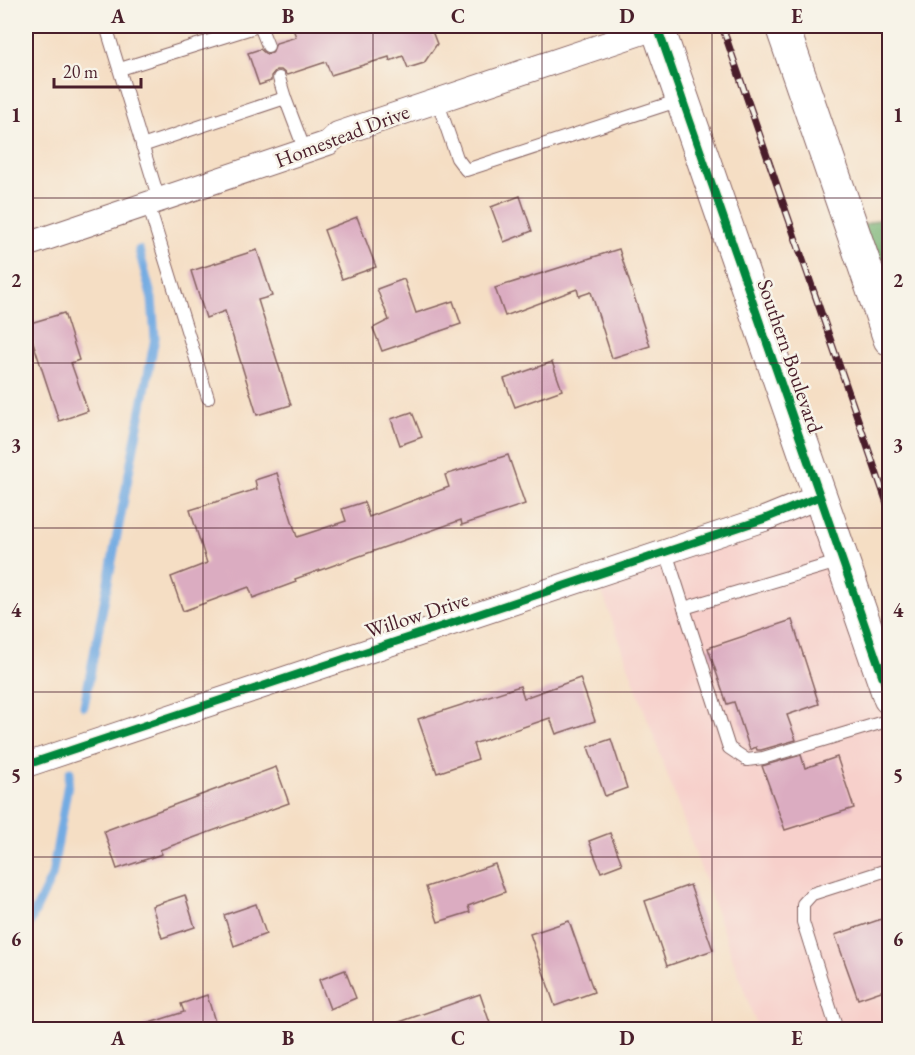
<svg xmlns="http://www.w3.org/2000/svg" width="915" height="1055" viewBox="0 0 915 1055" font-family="'EB Garamond',serif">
	<rect width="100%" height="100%" fill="#f7f3e8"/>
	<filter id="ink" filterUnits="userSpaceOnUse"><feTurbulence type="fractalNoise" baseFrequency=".0167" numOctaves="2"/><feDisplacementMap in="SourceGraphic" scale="12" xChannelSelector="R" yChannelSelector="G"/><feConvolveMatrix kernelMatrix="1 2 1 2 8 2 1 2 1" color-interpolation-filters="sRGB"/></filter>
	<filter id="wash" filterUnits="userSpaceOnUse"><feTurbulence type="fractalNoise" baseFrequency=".008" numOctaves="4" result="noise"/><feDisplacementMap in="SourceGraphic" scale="24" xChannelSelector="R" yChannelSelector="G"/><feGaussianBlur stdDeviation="1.35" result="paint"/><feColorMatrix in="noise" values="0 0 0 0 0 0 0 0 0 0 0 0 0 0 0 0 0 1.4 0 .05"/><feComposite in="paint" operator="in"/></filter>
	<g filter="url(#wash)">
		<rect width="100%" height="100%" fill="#f5dec4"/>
		<!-- built -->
		<path fill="#f7d0cb" d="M818 497 889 698V1029H758L596 575Z"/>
		<!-- forest -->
		<path fill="#74b172" stroke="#5f684e" stroke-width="1.5" d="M889 216V339L852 229Z"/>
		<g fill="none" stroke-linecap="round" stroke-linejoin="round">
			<!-- stream -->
			<g stroke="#73abe2" stroke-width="9">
				<path d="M84 706 155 338 152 299 139 250"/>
				<path d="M26 931 52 876 70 772"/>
			</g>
		</g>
		<g id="blocks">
			<!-- building -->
			<g fill="#dbacc1">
				<path d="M292 26H430L437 44 424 63 408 68 403 56 390 61 389 57 331 75 326 62 287 75 281 70H276L271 76V81L259 85 248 53 260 49 266 54 272 53 276 43 296 37Z"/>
				<path d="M520 196 532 231 504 242 491 207Z"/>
				<path d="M357 217 376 267 342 279 324 230Z"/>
				<path d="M619 249 650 346 612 358 591 292 579 296 577 289 505 316 495 288Z"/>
				<path d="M257 250 272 296 258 300 291 405 257 415 225 311 206 318 191 271Z"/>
				<path d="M404 279 416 313 453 301 461 324 382 351 373 328 389 320 377 289Z"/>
				<path d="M64 313 79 360 71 363 88 411 59 421 27 324Z"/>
				<path d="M552 362 562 390 515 407 504 379Z"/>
				<path d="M412 412 422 437 400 445 391 419Z"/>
				<path d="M508 455 525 504 462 525 461 520 295 579 296 582 253 598 249 587 183 611 171 577 207 563 190 510 257 489 255 480 277 473 297 537 346 521 342 509 364 502 369 517 449 487 445 475Z"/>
				<path d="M792 620 819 704 787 715 796 740 761 750H757L756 747 750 750 734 702 727 704 708 648Z"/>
				<path d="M580 678 595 721 556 734 550 718 473 744 478 759 437 773 418 719 520 686 524 698Z"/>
				<path d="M611 739 627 788 605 796 588 747Z"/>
				<path d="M801 755 805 768 837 757 854 808 785 830 762 766Z"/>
				<path d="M276 767 289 803 160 850 162 854 117 869 104 831Z"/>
				<path d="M610 833 622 864 601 872 589 841Z"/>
				<path d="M495 864 505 892 468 906 470 912 438 922 426 887Z"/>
				<path d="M690 885 713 950 667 966 645 901Z"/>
				<path d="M185 895 195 927 162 938 152 906Z"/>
				<path d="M256 904 266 934 234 946 224 915Z"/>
				<path d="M890 916V988L858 999 835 935Z"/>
				<path d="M569 921 594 992 555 1006 530 934Z"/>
				<path d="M345 970 356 998 330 1009 319 980Z"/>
				<path d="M480 994 492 1029H388V1026Z"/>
				<path d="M207 995 216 1025 202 1029H144L143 1025 184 1012 181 1004Z"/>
			</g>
		</g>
	</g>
	<g filter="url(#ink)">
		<use href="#blocks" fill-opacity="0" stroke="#866261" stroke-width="1.5"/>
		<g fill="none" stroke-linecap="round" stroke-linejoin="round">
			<defs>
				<g id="lane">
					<path d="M106 26 159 200"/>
					<path d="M260 26 268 46"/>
					<path d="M120 69 258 26"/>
					<path d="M279 78 285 98"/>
					<path d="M437 100 457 158 466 170 680 100"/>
					<path d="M142 146 285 98 305 151"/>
					<path d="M148 204 208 398"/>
					<path d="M666 552 729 748 747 760 763 758 890 720"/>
					<path d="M684 608 841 561"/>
					<path d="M837 1030 803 922V904L812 894 890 869"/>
				</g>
				<g id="street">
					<path d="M26 245 328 143 338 134 658 27"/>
					<path d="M26 765 764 519 818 497"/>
				</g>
				<g id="secondary">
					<path d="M657 26 890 698"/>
					<path d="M782 26 890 339"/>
				</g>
			</defs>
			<!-- lane casing -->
			<use href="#lane" stroke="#866261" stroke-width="14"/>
			<!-- street casing -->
			<use href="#street" stroke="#866261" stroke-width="26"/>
			<!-- secondary casing -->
			<use href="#secondary" stroke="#866261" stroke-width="35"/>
			<!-- lane -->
			<use href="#lane" stroke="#fff" stroke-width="12"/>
			<!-- street -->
			<use href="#street" stroke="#fff" stroke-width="24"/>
			<!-- secondary -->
			<use href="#secondary" stroke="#fff" stroke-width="33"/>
			<defs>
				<path id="rail" d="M722 26 890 512"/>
			</defs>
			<!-- rail casing -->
			<use href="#rail" stroke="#4a1f2b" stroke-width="7"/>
			<!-- rail -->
			<use href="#rail" stroke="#f7f3e8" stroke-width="4.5" stroke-dasharray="14" stroke-linecap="butt"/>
			<defs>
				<g id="cycleway">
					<path d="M657 26 890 698"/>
					<path d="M26 765 764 519 818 497"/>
				</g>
			</defs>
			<!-- cycleway casing -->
			<use href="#cycleway" stroke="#f7f3e8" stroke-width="11"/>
			<!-- cycleway -->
			<use href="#cycleway" stroke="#00873e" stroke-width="8"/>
		</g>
	</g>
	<!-- grid -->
	<path fill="none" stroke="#4a1f2b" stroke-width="1.5" stroke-opacity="0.55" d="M203 26V1030M373 26V1030M542 26V1030M712 26V1030M26 198H890M26 363H890M26 528H890M26 692H890M26 857H890"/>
	<g text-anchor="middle" stroke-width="5" stroke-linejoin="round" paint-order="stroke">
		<!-- street labels -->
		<g font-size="21" fill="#4a1f2b" stroke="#f7f3e8">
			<text transform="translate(342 136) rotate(-21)" y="7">Homestead Drive</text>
			<text transform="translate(790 356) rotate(71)" y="7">Southern Boulevard</text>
			<text transform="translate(417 615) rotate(-18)" y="7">Willow Drive</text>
		</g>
	</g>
	<!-- margin -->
	<rect width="915" height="1055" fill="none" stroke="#f7f3e8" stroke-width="66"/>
	<!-- scale -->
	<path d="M54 78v9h87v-9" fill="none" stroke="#4a1f2b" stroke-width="3"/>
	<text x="63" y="78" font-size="18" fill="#4a1f2b" stroke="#f7f3e8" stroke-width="4.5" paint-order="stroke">20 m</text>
	<rect x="33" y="33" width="849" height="989" fill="none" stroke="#4a1f2b" stroke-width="2"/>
	<g font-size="20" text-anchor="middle" font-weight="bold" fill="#4a1f2b">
		<text x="118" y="23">A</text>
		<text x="288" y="23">B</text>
		<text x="458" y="23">C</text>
		<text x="627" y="23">D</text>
		<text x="797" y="23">E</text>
		<text x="16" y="122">1</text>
		<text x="898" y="122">1</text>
		<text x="16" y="287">2</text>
		<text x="898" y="287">2</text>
		<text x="16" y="452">3</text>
		<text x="898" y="452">3</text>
		<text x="16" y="617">4</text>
		<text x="898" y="617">4</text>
		<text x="16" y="782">5</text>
		<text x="898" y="782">5</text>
		<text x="16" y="946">6</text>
		<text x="898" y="946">6</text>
		<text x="118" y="1045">A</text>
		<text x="288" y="1045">B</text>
		<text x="458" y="1045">C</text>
		<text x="627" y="1045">D</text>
		<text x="797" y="1045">E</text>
	</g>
</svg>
